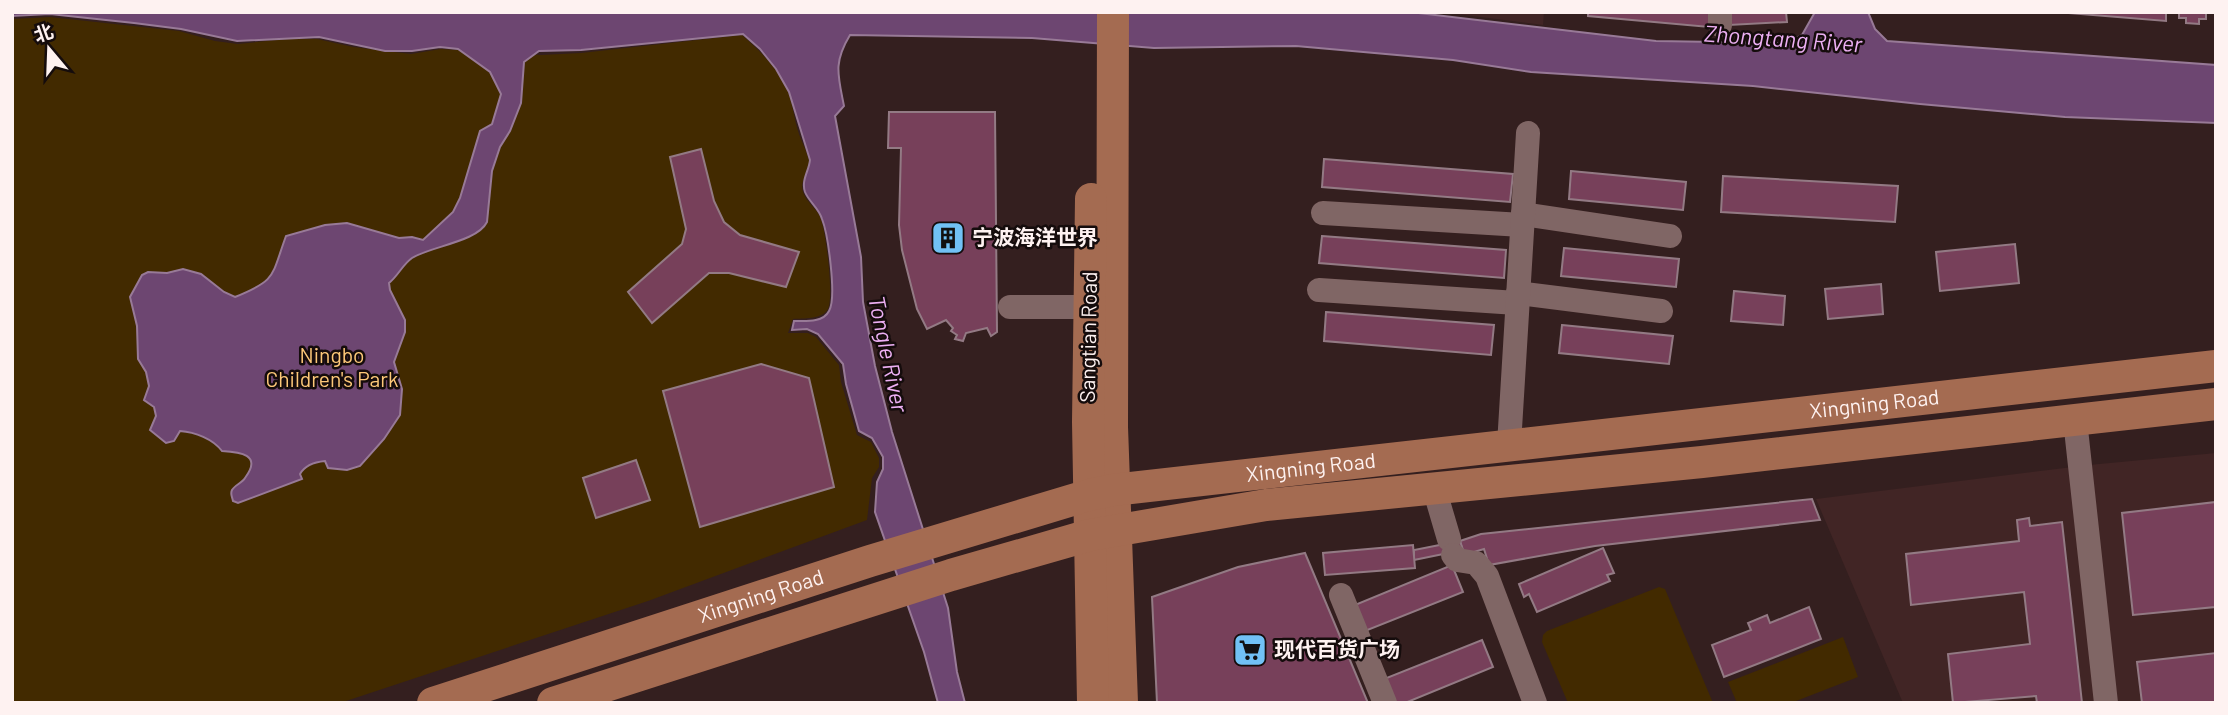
<svg xmlns="http://www.w3.org/2000/svg" width="2228" height="715" viewBox="0 0 2228 715" font-family="Barlow,'Noto Sans SC',sans-serif">
	<rect width="100%" height="100%" fill="#341f1f"/>
	<!-- built -->
	<g fill="#412525">
		<path d="M1441 12H1544L1543 25Z"/>
		<path d="M2216 453V703H1903L1816 499 2089 465Z"/>
	</g>
	<!-- green -->
	<g fill="#422a00">
		<path d="M50 17 179 31 215 41 238 44 287 39H317L353 47 411 54 441 49 541 55 581 53 742 35C761 52 780 70 789 94 793 106 794 119 798 131 801 141 807 151 809 161 810 172 799 180 803 192 806 202 817 208 821 219 826 233 834 297 828 309 822 320 803 318 793 319L788 333H808L816 337 839 365 841 382 857 435 871 442 879 458V467L872 478 867 520 648 601 340 703H12V19Z"/>
		<path d="M1659 587 1665 589 1713 703H1568L1542 642 1543 635 1547 631Z"/>
		<path d="M1843 637 1858 677 1791 703H1737L1728 682Z"/>
	</g>
	<!-- water -->
	<path fill="#6d4671" stroke="#987a97" stroke-width="2" d="M12 12H1410L1656 41 1786 43 1802 35 1815 12H1868L1875 29 1887 41 2216 65V123L2065 117 1920 104 1753 86 1531 72 1453 60 1296 46 1154 48 1032 38 850 35C833 63 838 75 844 106L835 116 861 257 863 302 875 366 892 432 948 608 957 672 965 703H938L924 652 875 512 877 482 883 469V457L872 438 859 431 846 384 843 364 818 334 807 329 792 330 794 321C805 321 823 323 829 311 837 298 828 234 822 219 819 208 809 202 805 192 801 180 809 171 810 160L789 92 776 69 760 49 743 34 581 50 539 51 524 62 521 103 510 131 500 147 492 171 487 222C477 242 431 246 412 258 403 264 398 276 389 283L390 290 405 320V332L394 362 402 389 400 415 384 439 360 466 347 470 328 468 325 461C315 462 305 465 300 474L302 479 238 503 233 501C232 496 230 494 232 490 235 485 242 483 245 478 263 454 239 452 222 451 213 439 195 432 180 431L174 441 166 443 150 430 156 416 154 407 144 400 149 386 146 372 138 359 137 326 130 297 142 275 148 272 167 273 183 269 201 274 224 292 235 297C277 280 271 277 286 236L325 225 347 223 399 238 412 237 423 240 453 212 460 198 480 131 492 124 501 94 490 72 458 49 440 47 412 51H385L319 37 237 41 181 29 134 23 50 14 12 16Z"/>
	<!-- building -->
	<g fill="#77405a" stroke="#937a84" stroke-width="2">
		<path d="M1588 12H1711L1709 27 1588 16Z"/>
		<path d="M1729 12H1786L1787 22 1729 25Z"/>
		<path d="M2056 12H2166V21Z"/>
		<path d="M2179 12H2206V19H2199V24L2186 23V18H2179Z"/>
		<path d="M889 112H995L997 332 991 336 987 328 966 333 963 341 955 339 957 335 951 331 953 328 946 320 927 329 917 309 902 250 899 225 901 148H888Z"/>
		<path d="M701 149 714 201 724 222 740 235 799 252 786 287 729 273H709L652 323 628 292 682 244 686 229 670 157Z"/>
		<path d="M1324 159 1513 174 1510 202 1322 187Z"/>
		<path d="M1571 171 1686 182 1683 210 1569 199Z"/>
		<path d="M1723 176 1898 186 1895 222 1721 212Z"/>
		<path d="M1322 236 1506 250 1504 278 1319 263Z"/>
		<path d="M2015 244 2019 283 1940 291 1936 252Z"/>
		<path d="M1564 248 1679 259 1676 287 1561 276Z"/>
		<path d="M1881 284 1883 314 1828 319 1825 289Z"/>
		<path d="M1734 291 1785 296 1783 325 1731 321Z"/>
		<path d="M1326 312 1494 325 1491 355 1324 341Z"/>
		<path d="M1562 325 1673 336 1669 364 1559 353Z"/>
		<path d="M761 364 809 378 834 487 700 527 663 391Z"/>
		<path d="M636 460 650 500 596 518 583 478Z"/>
		<path d="M1812 499 1820 520 1595 546 1489 565 1484 549 1464 555 1460 541 1481 534Z"/>
		<path d="M2216 502 2215 607 2133 615 2122 513Z"/>
		<path d="M2029 518 2030 526 2062 522 2082 703H2037L2036 696 1953 703 1948 654 2030 644 2024 592 1911 605 1906 554 2019 541 2017 520Z"/>
		<path d="M1460 541 1463 550 1414 560V550Z"/>
		<path d="M1413 545 1415 568 1325 575 1323 553Z"/>
		<path d="M1603 548 1614 573 1607 575 1610 581 1537 612 1529 594 1524 597 1519 584Z"/>
		<path d="M1305 553 1368 703H1157L1152 597 1238 567Z"/>
		<path d="M1452 565 1463 592 1360 633 1350 607Z"/>
		<path d="M1809 607 1821 639 1724 677 1712 645 1751 630 1748 623 1767 615 1770 623Z"/>
		<path d="M1482 640 1493 667 1405 703H1393L1384 679Z"/>
		<path d="M2216 653V703H2142L2137 662Z"/>
	</g>
	<g fill="none" stroke-linecap="round" stroke-linejoin="round">
		<!-- minor -->
		<g stroke="#806665" stroke-width="24">
			<path d="M1720 25V12"/>
			<path d="M1323 213 1522 225"/>
			<path d="M1523 214 1670 236"/>
			<path d="M1319 290 1517 303"/>
			<path d="M1518 293 1661 311"/>
			<path d="M1010 307H1090"/>
			<path d="M2075 420 2106 703"/>
			<path d="M1509 445 1528 133"/>
			<path d="M1434 488 1449 539"/>
			<path d="M1453 555 1457 560 1476 563 1487 576 1535 703"/>
			<path d="M1341 595 1385 703"/>
		</g>
		<!-- major -->
		<g stroke="#a46b51" stroke-width="32">
			<path d="M1113 12 1112 427 1122 703"/>
			<path d="M1091 199 1088 422 1093 703"/>
			<path id="s1" d="M433 703 870 561 1089 495 1113 490 2216 366"/>
			<path d="M553 703 951 575 1090 535 1266 505 1702 462 2216 404"/>
		</g>
	</g>
	<!-- icons -->
	<defs>
		<symbol id="building-square" viewBox="-11 -11 22 22"><rect x="-9" y="-9" width="18" height="18" rx="4" fill="#71c1f5" stroke="#150c0c"/><path d="M-4-6H4V6H1V3H-1V6H-4ZM-2.5-4.3h1.7v1.8h-1.7ZM.8-4.3h1.7v1.8H.8ZM-2.5-1h1.7V.8h-1.7ZM.8-1h1.7V.8H.8Z" fill="#111"/></symbol>
		<symbol id="supermarket-square" viewBox="-11 -11 22 22"><rect x="-9" y="-9" width="18" height="18" rx="4" fill="#71c1f5" stroke="#150c0c"/><path d="M-6-5.5h2.5l.6 2H6L4.5 2H-2.5L-4.4-4H-6ZM-1.5 3.2a1.3 1.3 0 1 0 .1 0ZM3 3.2a1.3 1.3 0 1 0 .1 0Z" fill="#111"/></symbol>
	</defs>
	<g fill-rule="evenodd">
		<use href="#building-square" x="929" y="219" width="38" height="38"/>
		<use href="#supermarket-square" x="1231" y="631" width="38" height="38"/>
	</g>
	<g text-anchor="middle" stroke-width="5" stroke-linejoin="round" paint-order="stroke">
		<!-- poi labels -->
		<g font-size="21" font-weight="bold" fill="#fef2f1" stroke="#150c0c" text-anchor="start">
			<text x="972" y="245">宁波海洋世界</text>
			<text x="1274" y="657">现代百货广场</text>
		</g>
		<!-- street labels -->
		<g font-size="21" fill="#fef2f1" stroke="#150c0c">
			<text transform="translate(1089 337) rotate(-89)" y="7">Sangtian Road</text>
			<text dy="7" stroke="none"><textPath href="#s1" startOffset="1479">Xingning Road</textPath></text>
			<text dy="7" stroke="none"><textPath href="#s1" startOffset="912">Xingning Road</textPath></text>
			<text dy="7" stroke="none"><textPath href="#s1" startOffset="345">Xingning Road</textPath></text>
		</g>
		<!-- park labels -->
		<g font-size="21" fill="#fdc879" stroke="#150c0c">
			<text x="332" y="363">Ningbo<tspan x="332" dy="24">Children's Park</tspan></text>
		</g>
		<!-- water labels -->
		<g font-size="23" font-style="italic" fill="#ecaff3" stroke="#150c0c">
			<text transform="translate(1783 39) rotate(4)" y="8">Zhongtang River</text>
			<text transform="translate(888 354) rotate(78)" y="8">Tongle River</text>
		</g>
	</g>
	<!-- border -->
	<rect width="2228" height="715" fill="none" stroke="#fef2f1" stroke-width="28"/>
	<!-- north arrow -->
	<g transform="translate(49 49) rotate(341)" stroke="#150c0c" stroke-width="5" paint-order="stroke">
	<path d="M0-5L12 26L0 18L-12 26Z" fill="#fef2f1"/>
	<text y="-10" font-size="19" font-weight="bold" text-anchor="middle" fill="#fef2f1">北</text>
	</g>
</svg>
